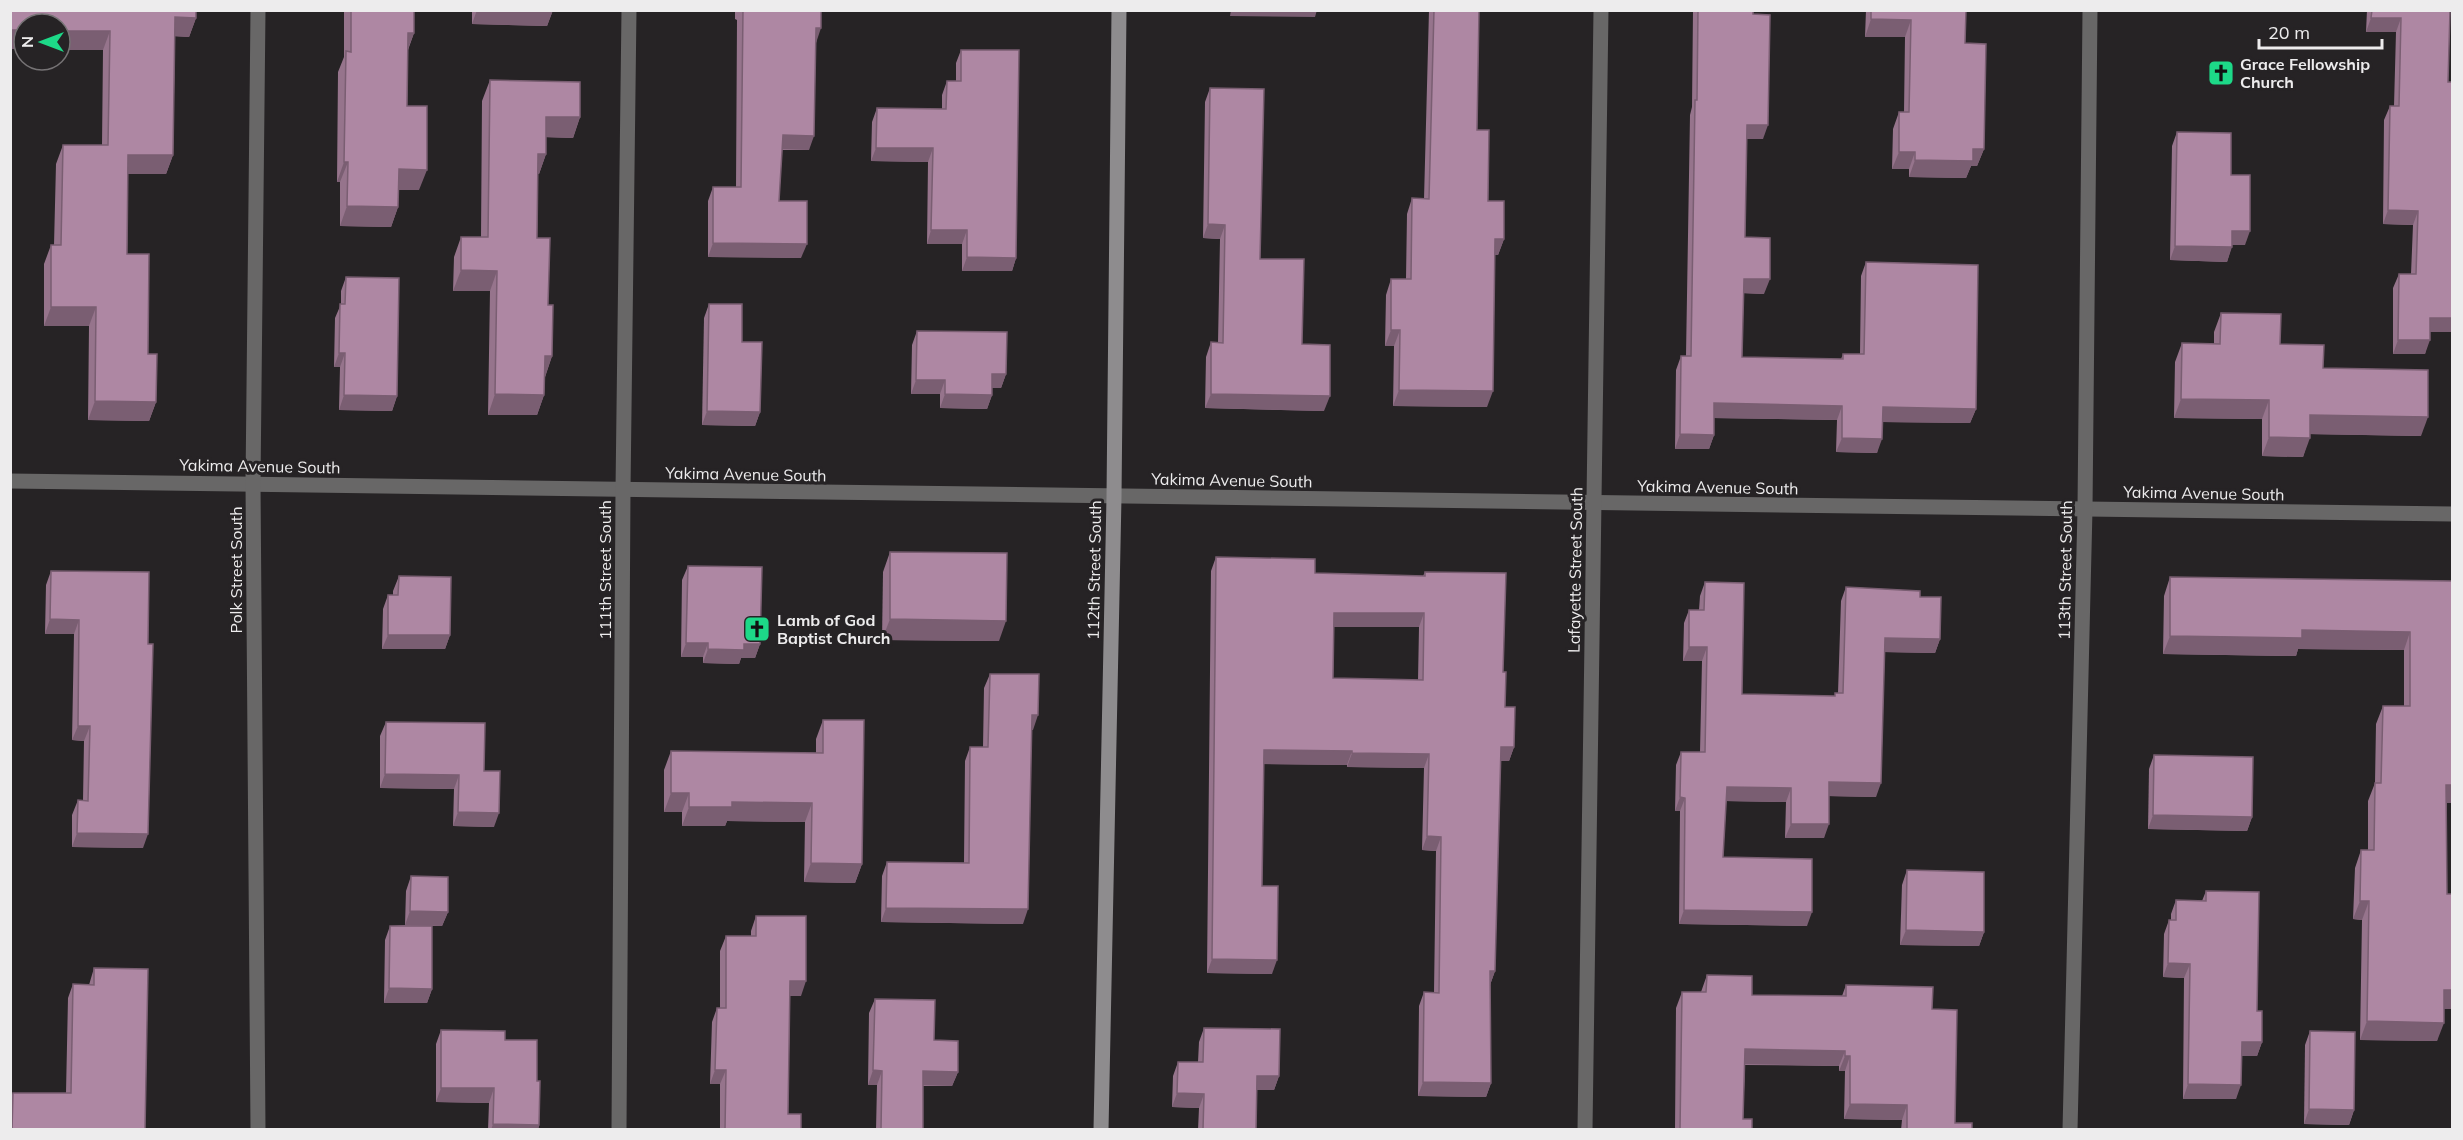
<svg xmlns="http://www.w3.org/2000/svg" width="2463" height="1140" viewBox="0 0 2463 1140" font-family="Mulish,sans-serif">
	<rect width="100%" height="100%" fill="#262325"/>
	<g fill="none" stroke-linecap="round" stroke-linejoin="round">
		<!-- minor -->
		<g stroke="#686767" stroke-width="15">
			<path d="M10 481 2452 514"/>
			<path d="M258 1130 253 483 258 10"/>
			<path d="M619 1130 623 490 629 10"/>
			<path d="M1585 1130 1601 10"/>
			<path d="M2070 1130 2085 509 2090 10"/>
		</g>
		<!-- secondary -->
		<path stroke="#8e8c8e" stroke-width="15" d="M1101 1130 1114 497 1119 10"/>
	</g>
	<!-- wall -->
	<g fill="#96748c" fill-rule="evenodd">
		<path d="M10 10 196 18 189 37 175 36 173 155 166 174H128L127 254 148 354 156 402 149 421 88 420 89 326H44V264L51 245H54L56 164 63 145H102L103 50 10 49Z"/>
		<path d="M344 10H414V33L408 50 407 106 419 190H398V207L391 227 340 226V182H337L338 72 344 57Z"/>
		<path d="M472 10H553L547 26 472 24Z"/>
		<path d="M735 10H821L816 43 809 150H782L779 201 801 258 708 257V201L713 187H736L737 20 735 19Z"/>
		<path d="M1429 10H1479L1477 130 1488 201 1504 239 1498 255H1495L1487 407 1393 406 1394 346H1385L1386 295 1391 279H1406L1407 214 1412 198 1424 199Z"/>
		<path d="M1693 10H1753L1763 139H1747L1745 237 1764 294 1743 293 1742 357 1841 359 1843 354H1860L1861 276 1866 262 1976 409 1970 423 1883 422 1877 453 1836 452 1837 420 1714 418V435L1709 449H1675L1676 370 1681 356H1686L1690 115 1692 107Z"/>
		<path d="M1866 10H1966L1965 43 1984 149 1977 166H1971L1966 178 1909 177V169H1892L1893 129 1899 112H1904L1905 37H1865Z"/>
		<path d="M2367 10H2450L2430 332 2425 354H2393V288L2399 274H2411L2413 225 2383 224 2384 120 2390 106H2394L2396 32H2366Z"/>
		<path d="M961 50 1016 258 1012 271H962V244H927L928 162 871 161 872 122 877 108 942 109V95L947 81H956V63Z"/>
		<path d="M490 80 580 117 573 138 546 137V154L539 174H538L537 238 548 305 552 356 545 377 544 395 537 415H488L490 291H453L454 257 461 237H481L482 101Z"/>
		<path d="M1210 88 1260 259 1302 344 1324 411 1205 408 1206 357 1211 342 1218 343 1220 239 1203 238 1205 102Z"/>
		<path d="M2177 132 2231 175 2245 245H2232L2227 262 2170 260 2172 146Z"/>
		<path d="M346 277 397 396 392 411 339 410 340 367H334L335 318 341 304V291Z"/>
		<path d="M709 304 742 342 760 412 755 426 702 425 704 318Z"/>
		<path d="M2221 313 2323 368 2421 436 2310 434 2303 457 2262 456V419L2174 418 2175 362 2182 343 2214 344V332Z"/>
		<path d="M917 331 1006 374 1001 388H992V395L987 409 940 408V394H911L912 345Z"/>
		<path d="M890 552 999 641 882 640 883 572Z"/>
		<path d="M1216 557 1315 573 1423 576 1425 572 1503 672 1505 707 1514 747 1509 761H1500L1495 971 1490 985 1491 1083 1486 1097 1418 1096 1419 1006 1424 992H1434L1436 851 1422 850 1424 768 1347 767V765L1264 764 1262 886 1272 974 1207 973 1211 571ZM1334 627H1419L1418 680 1333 678Z"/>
		<path d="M688 566 760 644 755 658H741L739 664 703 663V657H681L682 580Z"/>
		<path d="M51 571 149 572 143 848 72 847V815L78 800 83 801 84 741 72 740 74 634H45L46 585Z"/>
		<path d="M399 576 450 635 445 649H382L383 609 388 595H393V591Z"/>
		<path d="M2170 577 2452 581 2451 803H2447V894H2452V1005L2451 1009H2444L2437 1041 2360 1040 2362 920 2353 919 2355 868 2361 850H2368V801L2375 783 2376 724 2383 706H2404V650L2298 649 2296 656 2163 654 2164 596Z"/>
		<path d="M1705 582 1742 694 1835 696V693H1838L1841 601 1846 587 1920 597 1940 639 1935 653 1885 652 1876 797 1829 796 1824 838H1785L1786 802 1726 801 1723 857 1807 926 1679 924 1680 811H1675L1676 765 1681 752H1700L1702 661H1683L1684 623 1689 610H1699L1700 596Z"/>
		<path d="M990 674 1033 730H1031L1023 924 881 922 882 876 887 862 964 863 965 761 970 747H983L984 688Z"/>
		<path d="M823 720 862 864 855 883 804 882 805 822 727 821 725 826H682V812H664V770L671 751 816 753V739Z"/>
		<path d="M386 722 484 771 494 827 453 826 454 789 380 788V736Z"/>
		<path d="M2154 755 2252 817 2247 831 2148 829 2149 769Z"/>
		<path d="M1907 870 1984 932 1979 946 1900 945 1902 885Z"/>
		<path d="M411 876 448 912 442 926H432V989L427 1003H384L385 940 390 926 405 925 406 891Z"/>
		<path d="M2206 891 2257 1011 2262 1042 2257 1056H2241L2236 1099H2183L2184 978 2163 977 2164 934 2169 920H2171V914L2176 900 2202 901Z"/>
		<path d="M756 916 801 996H790L788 1114 801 1130H720V1084H710L712 1022 717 1008H720V951L726 936H751V931Z"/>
		<path d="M94 968 145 1130H10V1099L13 1093H66L68 998 73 984 89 985Z"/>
		<path d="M1707 975 1752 995 1842 996 1846 985 1932 1009 1955 1123 1972 1130H1901L1902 1120 1844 1119 1845 1071H1839V1066L1745 1065 1743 1119 1752 1130H1675L1676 1008 1682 992H1701Z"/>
		<path d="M875 999 934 1040 958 1072 952 1086H923V1130H876L877 1085H868L869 1013Z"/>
		<path d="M1204 1028 1279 1076 1274 1090H1257L1256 1130H1198L1199 1108 1172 1107 1173 1076 1178 1062H1198L1199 1042Z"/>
		<path d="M441 1030 505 1040 537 1081 539 1125 538 1130H488L489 1103 436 1102V1044Z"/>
		<path d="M2310 1031 2354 1110 2349 1125 2304 1124 2305 1045Z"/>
	</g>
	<!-- shaded-wall -->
	<g fill="#7a5e72">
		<path d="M477 10H553L547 26 472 24Z"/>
		<path d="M1231 10H1317L1315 17 1230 16Z"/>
		<path d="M175 17 196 18 189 37 168 36Z"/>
		<path d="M2371 18H2401L2396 32H2366Z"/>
		<path d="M1871 19 1911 20 1905 37H1865Z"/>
		<path d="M816 28H821L816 43Z"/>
		<rect x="10" y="30" width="14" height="19"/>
		<path d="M60 31H110L103 50H60Z"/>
		<path d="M408 33H414L406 54Z"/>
		<path d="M546 117H580L573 138 539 137Z"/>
		<path d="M1747 125H1768L1763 139H1742Z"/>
		<path d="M783 135 814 136 809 150 778 149Z"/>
		<path d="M876 148H933L928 162 871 161Z"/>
		<path d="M1973 149H1984L1977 166H1971L1966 178 1909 177 1915 160Z"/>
		<path d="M1899 152H1915L1909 169H1892Z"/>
		<path d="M538 154H546L539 174H531Z"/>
		<path d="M128 155H173L166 174H121Z"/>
		<path d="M344 162H348L340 182H337Z"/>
		<path d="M399 169 427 170 419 190H391Z"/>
		<path d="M347 206 398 207 391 227 340 226Z"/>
		<path d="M2388 210 2418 211 2413 225 2383 224Z"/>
		<path d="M1208 224 1225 225 1220 239 1203 238Z"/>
		<path d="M931 230H967L962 244H927Z"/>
		<path d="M2232 231H2250L2245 245H2227Z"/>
		<path d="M1495 239H1504L1498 255H1489Z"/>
		<path d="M713 243 807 244 801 258 708 257Z"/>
		<path d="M2175 246 2232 247 2227 262 2170 260Z"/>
		<path d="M967 257 1016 258 1012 271H962Z"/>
		<path d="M461 270 497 271 490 291H453Z"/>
		<path d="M1744 279H1770L1764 294 1739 293Z"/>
		<path d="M51 307H96L89 326H44Z"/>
		<path d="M2430 318H2452V332H2425Z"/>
		<path d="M1391 330H1400L1394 346H1385Z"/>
		<path d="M2398 340H2430L2425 354H2393Z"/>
		<path d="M339 353H345L340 367H334Z"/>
		<path d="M545 356H552L545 377Z"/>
		<path d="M992 374H1006L1001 388H987Z"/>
		<path d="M916 380H945L940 394H911Z"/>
		<path d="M1399 390 1493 391 1487 407 1393 406Z"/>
		<path d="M495 394 544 395 537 415H488Z"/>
		<path d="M945 394 992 395 987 409 940 408Z"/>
		<path d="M1211 394 1330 396 1324 411 1205 408Z"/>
		<path d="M344 395 397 396 392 411 339 410Z"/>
		<path d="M2181 399 2269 400 2262 419 2174 418Z"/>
		<path d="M95 401 156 402 149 421 88 420Z"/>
		<path d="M1714 403 1842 406 1837 420 1709 418Z"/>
		<path d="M1883 407 1976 409 1970 423 1878 422Z"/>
		<path d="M707 411 760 412 755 426 702 425Z"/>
		<path d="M2310 415 2428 417 2421 436 2303 434Z"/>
		<path d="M1680 434 1714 435 1709 449H1675Z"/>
		<path d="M2269 437 2310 438 2303 457 2262 456Z"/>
		<path d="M1842 438 1882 439 1877 453 1836 452Z"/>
		<path d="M1334 613H1424L1419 627H1329Z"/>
		<path d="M50 619 79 620 74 634H45Z"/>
		<path d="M890 619 1006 621 999 641 882 640Z"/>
		<path d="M2302 630 2410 632 2404 650 2298 649 2296 656 2163 654 2170 636Z"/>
		<path d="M388 635H450L445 649H382Z"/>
		<path d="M1885 638 1940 639 1935 653 1880 652Z"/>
		<path d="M686 643H708L703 657H681Z"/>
		<path d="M744 644H760L755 658H741L739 664 703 663 708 649Z"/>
		<path d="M1689 647H1707L1702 661H1683Z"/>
		<path d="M1032 715H1038L1033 730H1026Z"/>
		<path d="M78 726H90L84 741 72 740Z"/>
		<path d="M1501 747H1514L1509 761H1495Z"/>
		<path d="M1264 750 1352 751 1347 765 1259 764Z"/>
		<path d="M1352 753 1429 754 1424 768 1347 767Z"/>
		<path d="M385 774 459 775 454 789 380 788Z"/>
		<path d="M1829 782 1881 783 1876 797 1824 796Z"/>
		<path d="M2446 785H2452V798L2451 803H2440Z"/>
		<path d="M1727 787 1791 788 1786 802 1722 801Z"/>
		<path d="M671 793H689L682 812H664Z"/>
		<path d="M1680 797 1685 798 1680 811H1675Z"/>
		<path d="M732 802 812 803 805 822 727 821 725 826H682L689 807Z"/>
		<path d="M458 812 499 813 494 827 453 826Z"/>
		<path d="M2153 815 2252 817 2247 831 2148 829Z"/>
		<path d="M1791 824H1829L1824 838H1785Z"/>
		<path d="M77 833 148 834 143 848 72 847Z"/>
		<path d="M1427 836 1441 837 1436 851 1422 850Z"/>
		<path d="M811 863 862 864 855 883 804 882Z"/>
		<path d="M2360 901H2369L2362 920 2353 919Z"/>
		<path d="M886 908 1028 909 1023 924 881 922Z"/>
		<path d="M1684 910 1812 912 1807 926 1679 924Z"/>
		<path d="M410 911 448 912 442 926 405 925Z"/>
		<path d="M1906 930 1984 932 1979 946 1900 945Z"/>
		<path d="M1212 959 1277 960 1272 974 1207 973Z"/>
		<path d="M2168 963 2190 964 2184 978 2163 977Z"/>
		<path d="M1490 971H1495L1490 985Z"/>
		<path d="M790 981H806L801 996H785Z"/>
		<path d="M389 988 432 989 427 1003H384Z"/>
		<path d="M2444 990H2452V1005L2451 1009H2438Z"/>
		<path d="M2367 1021 2444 1023 2437 1041 2360 1040Z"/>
		<path d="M2242 1042H2262L2257 1056H2236Z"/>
		<path d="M1745 1049 1845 1051 1839 1066 1740 1064Z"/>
		<path d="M1845 1056H1850L1845 1071H1839Z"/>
		<path d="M715 1070H726L720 1084H710Z"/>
		<path d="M873 1070 882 1071 877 1085H868Z"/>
		<path d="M923 1071 958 1072 952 1086 918 1085Z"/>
		<path d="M1257 1076H1279L1274 1090H1252Z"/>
		<path d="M1423 1082 1491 1083 1486 1097 1418 1096Z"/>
		<path d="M2188 1084 2241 1085 2236 1099H2183Z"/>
		<path d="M441 1088H494L489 1103 436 1102Z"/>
		<path d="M1177 1093 1204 1094 1199 1108 1172 1107Z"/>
		<path d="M1850 1104 1907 1105 1902 1120 1844 1119Z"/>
		<path d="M2309 1109 2354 1110 2349 1125 2304 1124Z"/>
		<path d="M493 1124 539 1125 538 1130H491Z"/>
	</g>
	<!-- building -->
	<g fill="#ae87a3" stroke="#7a5e72" stroke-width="1.5" fill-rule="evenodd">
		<path d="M10 10H196V18L175 17 173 155H128L127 254H149L148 354H157L156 402 95 401 96 307H51V245H61L63 145H108L110 31H60V24H24V30H10Z"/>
		<path d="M351 10H414V33H408L407 106H427V170L399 169 398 207 347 206 348 162H344L346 51 351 52Z"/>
		<path d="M743 10H821V28H816L814 136 783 135 779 201H807V244L713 243V187H741Z"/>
		<path d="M1434 10H1479L1477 130H1489L1488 201H1504V239H1495L1493 391 1399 390 1400 330H1391V279H1411L1412 198 1429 199Z"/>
		<path d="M1698 10H1753V14L1770 15 1768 125H1747L1745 237 1770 238V279H1744L1742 357 1843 359V354H1864L1866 262 1978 265 1976 409 1883 407 1882 439 1842 438V406L1714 403V435L1680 434 1681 356H1691L1695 100H1697Z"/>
		<path d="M1871 10H1966L1965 43 1986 44 1984 149H1973V161L1915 160V152H1899V112H1909L1911 20 1871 19Z"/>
		<path d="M2372 10H2450L2448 82H2452V318H2430V340H2398L2399 274H2416L2418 211 2388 210 2390 106H2399L2401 18H2371Z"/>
		<path d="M961 50H1019L1016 258 967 257V230H931L933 148H876L877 108 946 109 947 81H961Z"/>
		<path d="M490 80 580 82V117H546V154H538L537 238H550L548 305H553L552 356H545L544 395 495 394 497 271 461 270V237H488Z"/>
		<path d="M1210 88 1264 89 1260 259H1304L1302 344 1330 345V396L1211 394V342L1223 343 1225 225 1208 224Z"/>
		<path d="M2177 132 2231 133V175H2250V231H2232V247L2175 246Z"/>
		<path d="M346 277 399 278 397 396 344 395 345 353H339L340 304H345Z"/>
		<path d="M709 304H742V342H762L760 412 707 411Z"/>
		<path d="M2221 313 2281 314 2280 344 2324 345 2323 368 2428 370V417L2310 415V438L2269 437V400L2181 399 2182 343 2220 344Z"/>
		<path d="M917 331 1007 332 1006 374H992V395L945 394V380H916Z"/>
		<path d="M890 552 1007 553 1006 621 890 619Z"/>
		<path d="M1216 557 1315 559V573L1425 576V572L1506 573 1503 672H1506L1505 707H1515L1514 747H1501L1495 971H1490L1491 1083 1423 1082 1424 992 1439 993 1441 837 1427 836 1429 754 1352 753V751L1264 750 1262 886H1278L1277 960 1212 959ZM1334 613H1424L1423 680 1333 678Z"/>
		<path d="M688 566 762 567 760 644H744V650L708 649V643H686Z"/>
		<path d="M51 571 149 572 148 644H153L148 834 77 833 78 800 88 801 90 726H78L79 620 50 619Z"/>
		<path d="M399 576 451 577 450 635H388V595H398Z"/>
		<path d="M2170 577 2452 581V785H2446L2447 894H2452V990H2444V1023L2367 1021 2369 901H2360L2361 850H2374L2375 783H2381L2383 706H2410V632L2302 630V638L2170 636Z"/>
		<path d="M1705 582 1744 583 1742 694 1835 696V693H1843L1846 587 1920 591V597H1941L1940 639 1885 638 1881 783 1829 782V824H1791V788L1727 787 1723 857 1812 859V912L1684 910 1685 798 1680 797 1681 752H1705L1707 647H1689V610H1704Z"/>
		<path d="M990 674H1039L1038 715H1032L1028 909 886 908 887 862 969 863 970 747H988Z"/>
		<path d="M823 720H864L862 864 811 863 812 803 732 802V807H689V793H671V751L823 753Z"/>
		<path d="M386 722 485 723 484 771H500L499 813 458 812 459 775 385 774Z"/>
		<path d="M2154 755 2253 757 2252 817 2153 815Z"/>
		<path d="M1907 870 1984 872V932L1906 930Z"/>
		<path d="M411 876 448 877V912L410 911Z"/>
		<path d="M2206 891 2259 892 2257 1011H2262V1042H2242L2241 1085 2188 1084 2190 964 2168 963 2169 920H2176V900L2206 901Z"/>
		<path d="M756 916H806V981H790L788 1114H801V1130H725L726 1070H715L717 1008H726V936H756Z"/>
		<path d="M390 926H432V989L389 988Z"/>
		<path d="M94 968 148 969 145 1130H12L13 1093H71L73 984 94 985Z"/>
		<path d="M1707 975 1752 976V995L1846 996V985L1933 987 1932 1009 1957 1010 1955 1123H1972V1130H1907V1105L1850 1104V1056H1845V1051L1745 1049 1743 1119H1752V1130H1680L1682 992H1706Z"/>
		<path d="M875 999 935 1000 934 1040 958 1041V1072L923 1071V1130H881L882 1071 873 1070Z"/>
		<path d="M1204 1028 1280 1029 1279 1076H1257L1256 1130H1203L1204 1094 1177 1093 1178 1062H1203Z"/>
		<path d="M441 1030 505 1031V1040H537V1081H540L539 1125 493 1124 494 1088H441Z"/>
		<path d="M2310 1031 2355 1032 2354 1110 2309 1109Z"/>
	</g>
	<!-- icons -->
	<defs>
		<symbol id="church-square" viewBox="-11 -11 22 22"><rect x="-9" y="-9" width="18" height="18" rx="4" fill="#1dd988" stroke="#262325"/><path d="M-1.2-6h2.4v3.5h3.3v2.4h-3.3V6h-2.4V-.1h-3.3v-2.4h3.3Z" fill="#111"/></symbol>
	</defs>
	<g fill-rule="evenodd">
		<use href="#church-square" x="2206" y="58" width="30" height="30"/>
		<use href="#church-square" x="742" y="614" width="30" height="30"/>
	</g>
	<g text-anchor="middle" stroke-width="6" stroke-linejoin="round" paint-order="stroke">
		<!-- poi labels -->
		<g font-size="16" font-weight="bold" fill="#edeced" stroke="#262325" text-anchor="start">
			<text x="2240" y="70">Grace Fellowship<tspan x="2240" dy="18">Church</tspan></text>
			<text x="777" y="626">Lamb of God<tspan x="777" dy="18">Baptist Church</tspan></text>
		</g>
		<!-- street labels -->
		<g font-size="16" fill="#edeced" stroke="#262325">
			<text transform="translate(260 466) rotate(1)" y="6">Yakima Avenue South</text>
			<text transform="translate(746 474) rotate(1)" y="6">Yakima Avenue South</text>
			<text transform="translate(1232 480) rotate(1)" y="6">Yakima Avenue South</text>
			<text transform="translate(1718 487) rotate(1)" y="6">Yakima Avenue South</text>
			<text transform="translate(2204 493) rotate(1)" y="6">Yakima Avenue South</text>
			<text transform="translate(236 570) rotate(-90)" y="6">Polk Street South</text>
			<text transform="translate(605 570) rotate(-90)" y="6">111th Street South</text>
			<text transform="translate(1094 570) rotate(-89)" y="6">112th Street South</text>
			<text transform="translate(1575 570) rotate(-89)" y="6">Lafayette Street South</text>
			<text transform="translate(2065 570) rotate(-89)" y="6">113th Street South</text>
		</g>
	</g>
	<!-- border -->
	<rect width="2463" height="1140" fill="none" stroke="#edeced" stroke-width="24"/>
	<!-- north arrow -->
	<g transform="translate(42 42) rotate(270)"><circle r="28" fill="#262325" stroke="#767375" stroke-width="1.5"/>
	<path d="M0-4.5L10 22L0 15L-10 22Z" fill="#1dd988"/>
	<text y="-9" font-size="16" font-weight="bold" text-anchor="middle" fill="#edeced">N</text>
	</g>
	<!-- scale -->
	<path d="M2259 39v9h123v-9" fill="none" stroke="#edeced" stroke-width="3"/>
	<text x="2268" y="39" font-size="18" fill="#edeced" stroke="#262325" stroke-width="4.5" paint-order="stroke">20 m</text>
</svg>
